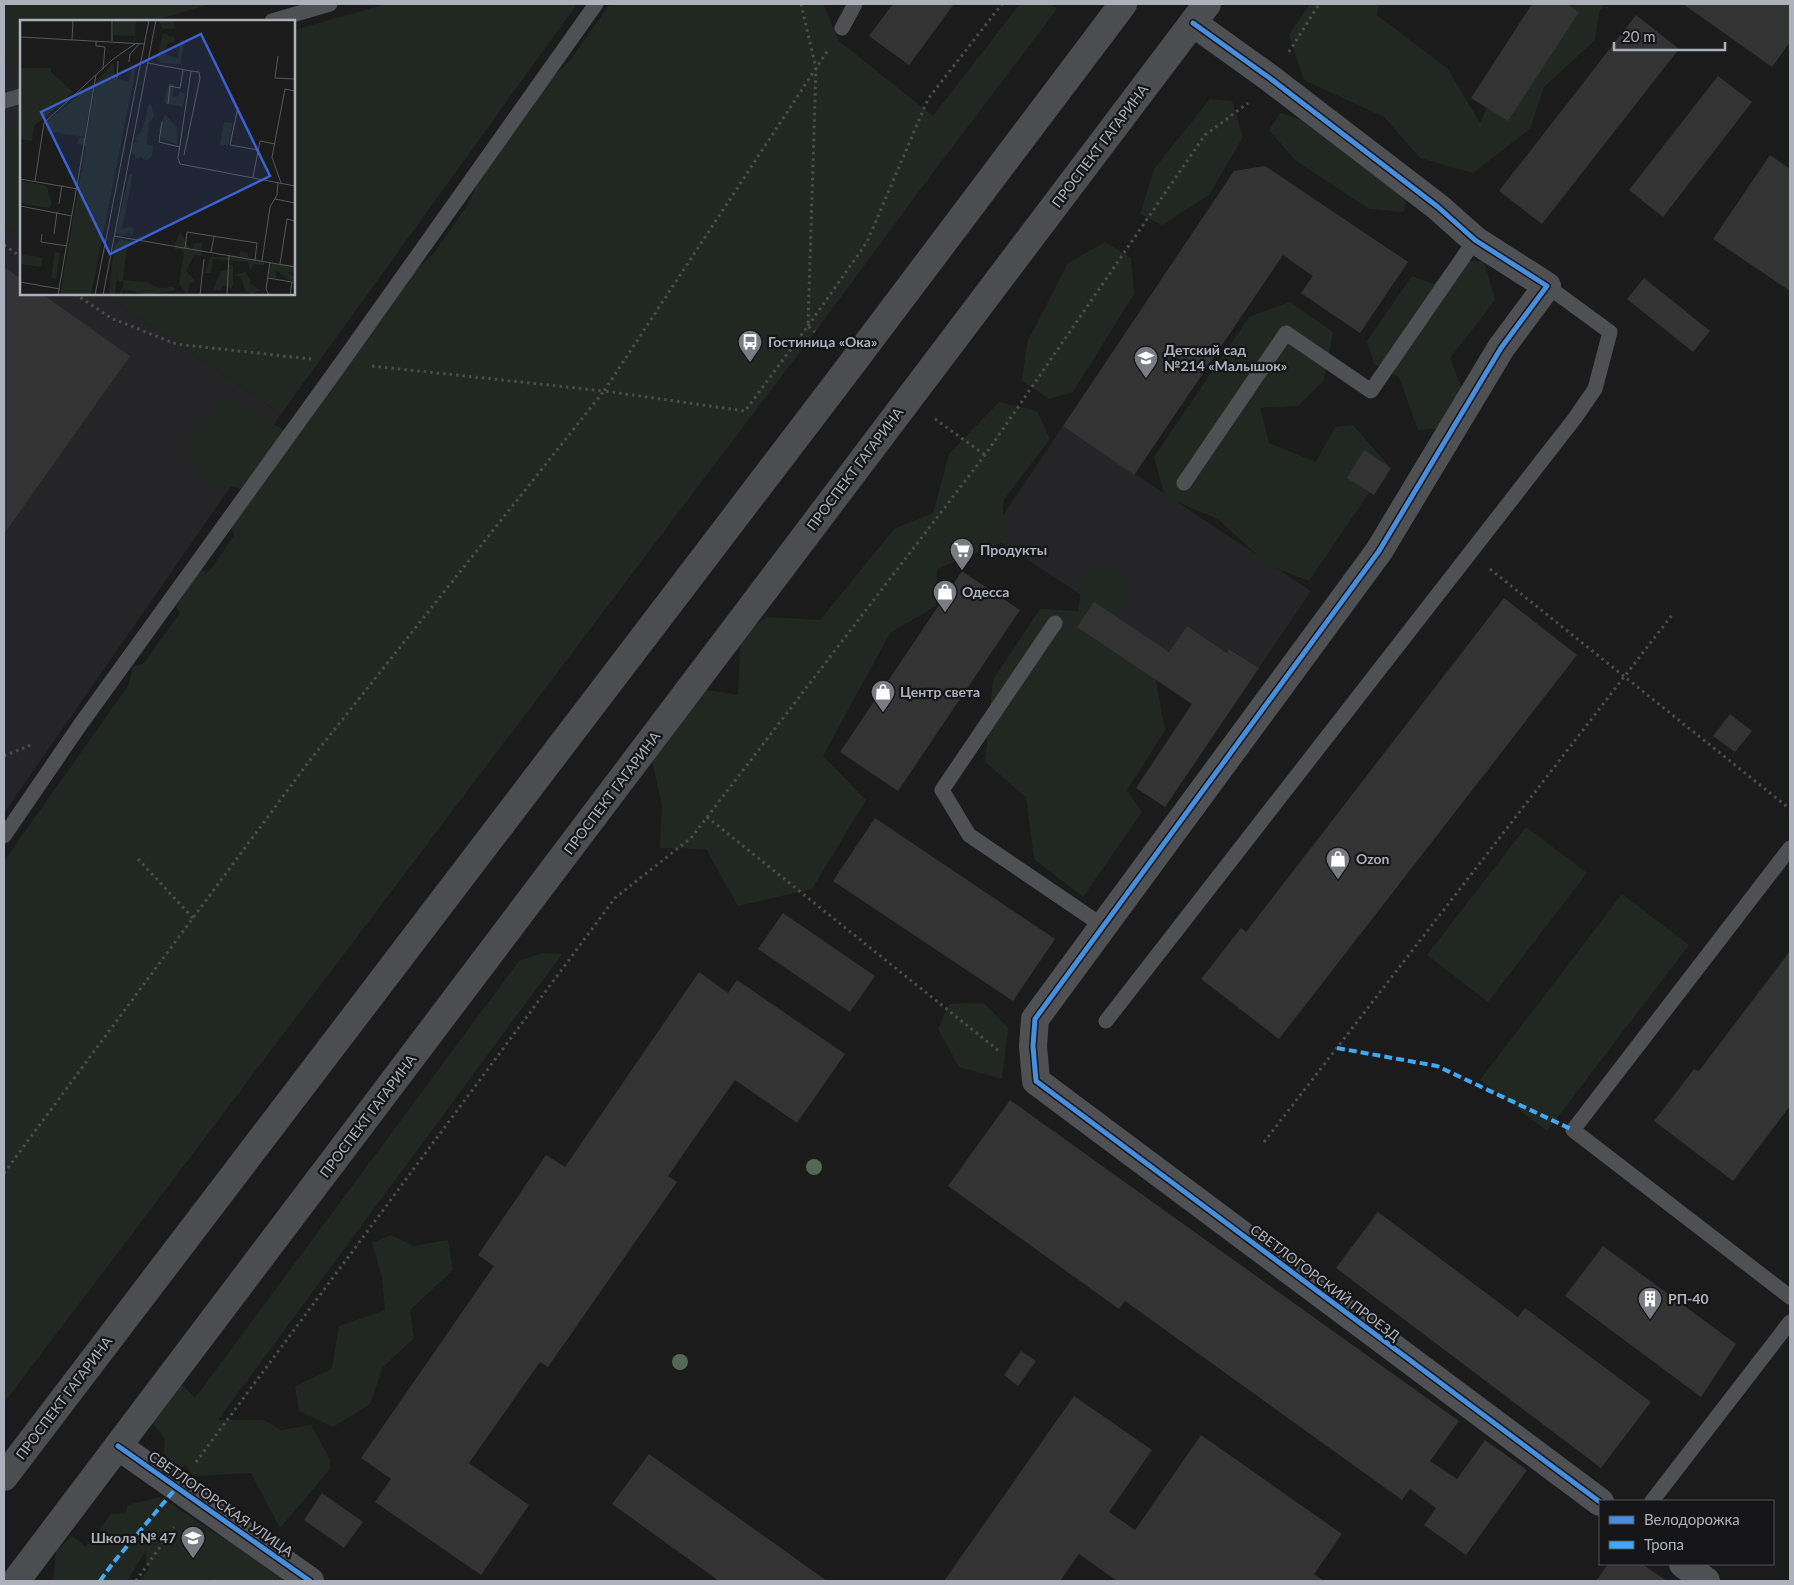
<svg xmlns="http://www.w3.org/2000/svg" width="1794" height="1585" viewBox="0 0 1794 1585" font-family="Lato,sans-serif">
	<rect width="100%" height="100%" fill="#1b1b1b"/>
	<!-- built -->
	<g fill="#252527">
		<path d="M20 60 21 116 4 139V64Z"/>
		<path d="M1265 166 1408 262 1360 333 1301 293 1313 276 1283 255 1135 474 1311 591 1259 668 1230 649 1227 653 1187 626 1169 652 990 535 1234 171Z"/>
		<path d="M4 224 21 236V294H105L281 414 4 813Z"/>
	</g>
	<!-- green -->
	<g fill="#212822">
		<path d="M4 4H211L152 21H21V60L4 64Z"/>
		<path d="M386 4H577L281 414 105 294H294V30Z"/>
		<path d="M610 4H823L839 41 933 116 1020 4H1050L1057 9 926 182 815 332 4 1403V861L128 686 133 667 144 663 180 613 176 606 200 570 209 572 234 535 231 527 256 492 200 480 184 444 227 398 296 437 409 276 435 252 469 203 483 169 546 84 571 59Z"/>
		<path d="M1310 4H1379L1377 15 1448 69 1480 123 1503 74 1544 33 1557 4H1606L1599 11 1595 40 1544 87 1530 129 1473 173 1420 158 1384 117 1304 80 1289 35Z"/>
		<path d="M1210 99 1232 101 1243 137 1209 195 1162 225 1140 214 1154 169Z"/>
		<path d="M1280 113 1328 128 1408 191 1404 212 1369 209 1296 161 1269 130Z"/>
		<path d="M21 116V236L4 224V139Z"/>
		<path d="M1105 242 1131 258 1134 294 1073 392 1049 399 1022 381 1027 343 1068 263Z"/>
		<path d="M1452 261H1484L1495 300 1450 358 1464 395 1445 428 1418 430 1399 377 1374 364 1367 341 1412 276 1434 284Z"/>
		<path d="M1290 302 1333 332 1324 380 1298 406 1260 408 1269 443 1316 462 1335 427 1353 425 1388 465 1309 581 1268 565 1218 519 1165 497 1154 457 1249 317Z"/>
		<path d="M999 402 1037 411 1050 439 1003 501V542L937 569 936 606 890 633 823 756 866 800 812 889 738 906 706 849 660 848 662 804 649 749 689 687 738 695 741 634 767 617 820 620 894 529 933 513 949 454Z"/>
		<path d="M1119 567 1127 594 1111 629 1151 654 1165 730 1127 790 1142 812 1083 897 1034 859 1026 797 985 762 993 680 1040 609 1078 611 1084 570Z"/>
		<path d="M1526 827 1587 873 1488 1002 1427 955Z"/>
		<path d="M1622 894 1689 945 1547 1131 1480 1080Z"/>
		<path d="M542 953 562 954 218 1420H264L281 1430 311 1425 330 1459V1469L280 1528 251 1473 193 1476 185 1465 180 1471 164 1453 165 1439 150 1420 164 1388 184 1386 195 1398 519 961Z"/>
		<path d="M984 1003 1008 1028 1002 1079 959 1067 938 1029 949 1004Z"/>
		<path d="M391 1235 414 1246 448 1240 453 1270 410 1310 414 1338 383 1367 370 1404 333 1427 299 1411 295 1386 332 1369 339 1326 385 1310 382 1277 372 1243Z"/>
		<path d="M161 1497 213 1532 256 1553 286 1581H213L210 1579 206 1581H140L149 1568 145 1552 127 1581H53L56 1551 72 1536 86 1547 111 1514 126 1513 127 1505Z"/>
	</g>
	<!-- building -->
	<g fill="#333">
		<path d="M893 4H954L909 65 869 36Z"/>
		<path d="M1532 4H1567L1579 12 1508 121 1471 98Z"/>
		<path d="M1683 4H1790V42L1772 67Z"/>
		<path d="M1636 15 1679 49 1542 224 1499 191Z"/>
		<path d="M1718 76 1752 102 1663 217 1629 190Z"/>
		<path d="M1770 155 1790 169V291L1713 239Z"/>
		<path d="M1265 166 1408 262 1360 333 1301 293 1313 276 1283 255 1134 475 1063 426 1234 171Z"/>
		<path d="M4 267 21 279V294H42L130 356 4 534Z"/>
		<path d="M1644 278 1710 331 1693 352 1627 299Z"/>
		<path d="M1364 450 1391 468 1374 495 1347 478Z"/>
		<path d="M962 571 1020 610 898 791 840 752Z"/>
		<path d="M1504 598 1577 655 1279 1039 1201 979 1241 928 1246 932Z"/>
		<path d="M1094 602 1169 652 1187 626 1227 653 1229 649 1259 668 1165 807 1136 788 1192 704 1077 627Z"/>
		<path d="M1730 714 1752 731 1735 752 1713 736Z"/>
		<path d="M875 818 1055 939 1013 1001 833 881Z"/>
		<path d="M783 913 875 976 850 1012 758 949Z"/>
		<path d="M1790 951V1106L1733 1181 1654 1121 1694 1069 1699 1071Z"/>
		<path d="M699 972 728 993 737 980 845 1054 797 1123 735 1080 668 1176 677 1182 548 1367 540 1362 469 1463 529 1505 481 1575 375 1502 391 1479 361 1458 494 1266 478 1255 546 1155 565 1167Z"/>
		<path d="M1010 1100 1459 1421 1430 1461 1457 1479 1485 1440 1527 1470 1466 1555 1424 1525 1436 1508 1410 1489 1402 1500 1125 1301 1119 1309 948 1186Z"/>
		<path d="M1378 1212 1518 1317 1525 1308 1651 1402 1601 1468 1336 1268Z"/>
		<path d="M1603 1246 1736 1344 1701 1397 1565 1296Z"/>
		<path d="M1021 1351 1036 1361 1018 1386 1004 1375Z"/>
		<path d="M1074 1396 1152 1450 1109 1512 1135 1530 1201 1435 1342 1534 1314 1574 1322 1580 1321 1581H1117L1079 1554 1060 1581H944Z"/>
		<path d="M649 1454 827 1581H719L612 1504Z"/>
		<path d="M322 1493 363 1522 344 1548 304 1520Z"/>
		<path d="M1608 1564H1642L1667 1581H1596Z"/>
	</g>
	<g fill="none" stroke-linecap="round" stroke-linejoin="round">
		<!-- path -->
		<g stroke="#4b4c4f" stroke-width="3" stroke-dasharray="2.5 4" stroke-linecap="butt">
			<path d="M801 4 816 68 808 326"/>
			<path d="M1289 52 1319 4"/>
			<path d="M4 245 21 257"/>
			<path d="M75 294 111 318 176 344 311 359"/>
			<path d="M808 326 867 242 928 99 1002 4"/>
			<path d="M372 366 604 391 828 50"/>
			<path d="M935 419 985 455"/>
			<path d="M1490 569 1790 809"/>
			<path d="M4 756 33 744"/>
			<path d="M707 817 999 1051"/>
			<path d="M138 859 193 918"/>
			<path d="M1264 1142 1672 615"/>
			<path d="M4 1173 307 764 604 391 745 411 808 326 815 332"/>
			<path d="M196 1462 615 898 691 838 985 455 1205 135 1248 103"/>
			<path d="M136 1581 174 1527"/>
		</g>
		<!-- service -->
		<g stroke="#4f5054" stroke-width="15">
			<path d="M272 21 330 4"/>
			<path d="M842 28 855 4"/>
			<path d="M4 101 21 96"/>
			<path d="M1184 483 1286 333 1371 391 1475 240"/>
			<path d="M1055 623 942 790 969 835 1103 926"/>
			<path d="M4 836 80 725 342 362 596 4"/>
			<path d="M1790 848 1573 1130 1790 1297"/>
			<path d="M1106 1021 1575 418 1595 389 1610 332 1547 286"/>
			<path d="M1652 1501 1790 1322"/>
		</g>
		<!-- minor -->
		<g stroke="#4f5054" stroke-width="28">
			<path d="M1193 23 1271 79 1438 207 1475 240 1547 286 1501 348 1379 551 1035 1019 1033 1046 1036 1081 1600 1502"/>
			<path d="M118 1446 310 1581"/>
			<path d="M1683 1564 1706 1581"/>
		</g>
		<!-- primary -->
		<g stroke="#4c4d50" stroke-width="28">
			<path d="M4 1477 854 361 1123 4"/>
			<path d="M16 1581 1207 4"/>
		</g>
		<!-- quiet -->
		<g stroke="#3fa9f5" stroke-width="4" stroke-dasharray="8 4" stroke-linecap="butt">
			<path d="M1337 1048 1437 1066 1573 1130"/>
			<path d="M100 1581 113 1563 177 1487"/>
		</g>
		<defs>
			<g id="cycleway">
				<path d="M1193 23 1271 79 1438 207 1475 240 1547 286 1501 348 1379 551 1035 1019 1033 1046 1036 1081 1600 1502"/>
				<path d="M118 1446 310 1581"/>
			</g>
		</defs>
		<!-- cycleway casing -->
		<use href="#cycleway" stroke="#151517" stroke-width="8"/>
		<!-- cycleway -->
		<use href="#cycleway" stroke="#468fdf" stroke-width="5"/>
	</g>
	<!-- trees -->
	<g fill="#556757">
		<circle cx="814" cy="1167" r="8"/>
		<circle cx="680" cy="1362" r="8"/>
	</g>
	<!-- icons -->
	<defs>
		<symbol id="bus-pin" viewBox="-11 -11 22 30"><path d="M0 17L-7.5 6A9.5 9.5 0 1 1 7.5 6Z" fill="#7a7c83" stroke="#151517"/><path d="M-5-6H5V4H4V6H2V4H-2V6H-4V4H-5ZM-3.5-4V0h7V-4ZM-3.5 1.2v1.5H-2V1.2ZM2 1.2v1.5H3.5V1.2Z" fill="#fff"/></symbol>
		<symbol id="school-pin" viewBox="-11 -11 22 30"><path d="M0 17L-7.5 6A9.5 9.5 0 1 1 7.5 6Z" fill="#7a7c83" stroke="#151517"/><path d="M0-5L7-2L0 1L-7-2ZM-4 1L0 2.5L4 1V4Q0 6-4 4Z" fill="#fff"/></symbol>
		<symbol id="supermarket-pin" viewBox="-11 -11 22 30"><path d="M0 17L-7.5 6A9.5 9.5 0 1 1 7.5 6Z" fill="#7a7c83" stroke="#151517"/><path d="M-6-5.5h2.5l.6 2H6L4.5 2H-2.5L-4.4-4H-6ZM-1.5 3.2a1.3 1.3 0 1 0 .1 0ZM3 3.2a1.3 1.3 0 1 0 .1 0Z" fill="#fff"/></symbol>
		<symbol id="shop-pin" viewBox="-11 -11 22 30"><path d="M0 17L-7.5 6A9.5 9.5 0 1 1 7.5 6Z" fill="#7a7c83" stroke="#151517"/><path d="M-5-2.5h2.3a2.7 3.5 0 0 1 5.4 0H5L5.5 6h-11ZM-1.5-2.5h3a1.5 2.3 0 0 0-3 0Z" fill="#fff"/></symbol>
		<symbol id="building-pin" viewBox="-11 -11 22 30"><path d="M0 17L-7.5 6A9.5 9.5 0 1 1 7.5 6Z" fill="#7a7c83" stroke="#151517"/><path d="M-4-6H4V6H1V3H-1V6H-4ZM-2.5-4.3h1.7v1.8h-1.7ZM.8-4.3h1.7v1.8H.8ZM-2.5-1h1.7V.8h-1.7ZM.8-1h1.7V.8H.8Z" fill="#fff"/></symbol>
	</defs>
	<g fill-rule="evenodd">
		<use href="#bus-pin" x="736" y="328" width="28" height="38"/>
		<use href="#school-pin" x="1132" y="344" width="28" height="38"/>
		<use href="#supermarket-pin" x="948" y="536" width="28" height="38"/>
		<use href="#shop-pin" x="931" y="578" width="28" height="38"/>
		<use href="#shop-pin" x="869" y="678" width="28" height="38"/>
		<use href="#shop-pin" x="1324" y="845" width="28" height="38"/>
		<use href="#building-pin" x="1636" y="1285" width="28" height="38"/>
		<use href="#school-pin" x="179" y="1524" width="28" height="38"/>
	</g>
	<g text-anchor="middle" stroke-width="4.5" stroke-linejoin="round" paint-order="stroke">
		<!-- street labels -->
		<g font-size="14" fill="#adb1bb" stroke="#151517">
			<text transform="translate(1100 146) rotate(-53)" y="5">ПРОСПЕКТ ГАГАРИНА</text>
			<text transform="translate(855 469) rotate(-53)" y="5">ПРОСПЕКТ ГАГАРИНА</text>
			<text transform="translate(612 793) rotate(-53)" y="5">ПРОСПЕКТ ГАГАРИНА</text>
			<text transform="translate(368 1116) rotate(-53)" y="5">ПРОСПЕКТ ГАГАРИНА</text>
			<text transform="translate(1325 1283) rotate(37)" y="5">СВЕТЛОГОРСКИЙ ПРОЕЗД</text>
			<text transform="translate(64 1398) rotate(-53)" y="5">ПРОСПЕКТ ГАГАРИНА</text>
			<text transform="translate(221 1504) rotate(35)" y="5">СВЕТЛОГОРСКАЯ УЛИЦА</text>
		</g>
		<!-- poi labels -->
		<g font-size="14" font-weight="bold" fill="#adb1bb" stroke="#151517" text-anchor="start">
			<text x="768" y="347">Гостиница «Ока»</text>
			<text x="1164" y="355">Детский сад<tspan x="1164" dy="16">№214 «Малышок»</tspan></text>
			<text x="980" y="555">Продукты</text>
			<text x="962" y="597">Одесса</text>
			<text x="900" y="697">Центр света</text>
			<text x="1356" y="864">Ozon</text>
			<text x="1668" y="1304">РП-40</text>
			<text x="176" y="1543" text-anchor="end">Школа № 47</text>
		</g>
	</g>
	<!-- overview -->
	<g transform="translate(20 20)">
		<rect width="275" height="275" fill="#1b1b1b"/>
		<path d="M94 0H116L115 16 93 15ZM138 0H152L156 9H143ZM143 13 155 18 154 22 147 24 145 34 158 39 160 20 165 21 160 44 141 43 137 39ZM94 42V56L104 61 109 62 112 47H116L71 275H40L65 130V125L57 124 59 118H66L76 62ZM0 48H31V52L53 72 14 106 12 121 0 119ZM74 62 64 117 26 111 28 101ZM149 63 154 64 153 77 158 76 160 71 165 74 163 87 144 83ZM131 84 134 97 129 102 127 124 133 126 132 136 126 141 121 137 117 139 111 131 112 124 117 122 115 117 121 112 126 97 128 85ZM145 94 157 107V125L142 118 139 110ZM204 102 213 103 208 126 200 124ZM113 153 102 209 111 206 114 209 112 216 107 213 101 216 96 212 109 155ZM0 161 26 165 32 184 29 188 0 183ZM160 212 171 230 174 224 182 222 181 236 174 235 166 251 176 262 170 263 167 275 159 263 164 233 161 229H155V223ZM100 219 117 224 107 227 103 260 127 262 138 268 153 267 156 270 128 275 103 269 102 275H99L104 265 103 260 100 262 97 259 99 242 95 274 89 275 94 228ZM220 231 228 233 229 239 235 238 245 242 244 245 234 244 230 251 228 242 193 239 191 253H185L190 237H220ZM35 232 40 233 36 259 31 258ZM1 234 22 238 21 247 0 244ZM252 243 275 245V253L268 252 275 257V265L257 251 255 252 257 259 251 258 248 252ZM207 245H213V265L211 269 204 265 199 271 193 270 201 251 208 250ZM225 252 231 261 229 263 242 271H236L234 275 225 271 221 258 214 255Z" fill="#212822"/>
		<path fill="none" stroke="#55575b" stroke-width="1" d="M92 0V21M0 17 125 24M52 20 53 0M76 21V26L85 27 83 49M258 36 255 58 275 59M109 42 110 34 120 23M128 43 171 51 158 138 160 144 275 166M97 58 98 41M148 84 150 66 160 68 163 50M218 87 210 125 238 130M142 102 139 122 160 127M164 135 180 58 179 52 171 51M233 157 240 121 255 124M0 159 58 169M15 161 24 103 92 40 116 23M261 163 252 137 265 69 275 71M255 179 275 183M39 184 42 165M0 186 52 196M22 214 21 222 47 226M34 214 37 192M94 216 275 247M165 228 167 212 237 223 235 240M191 232 194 216M242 241 250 187 257 175 258 162M260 244 267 199 275 201M248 258 272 262 270 275M0 262 40 269M38 275 76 55M75 275 129 0M83 275 136 0M180 275 184 239M207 275 209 235M249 275 246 269 250 242"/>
		<path fill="#3a62d2" fill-opacity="0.15" stroke="#3a62d2" stroke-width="2.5" d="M181 14 250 156 90 234 21 92Z"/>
		<rect width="275" height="275" fill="none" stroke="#adb1bb" stroke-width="2.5"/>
	</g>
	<!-- border -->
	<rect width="1794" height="1585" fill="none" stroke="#adb1bb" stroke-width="10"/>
	<!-- legend -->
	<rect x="1599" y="1500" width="175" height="65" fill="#151517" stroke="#525359"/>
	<rect x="1609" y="1516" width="25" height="8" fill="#468fdf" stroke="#525359"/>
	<text x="1644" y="1525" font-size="15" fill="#adb1bb">Велодорожка</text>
	<rect x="1609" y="1541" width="25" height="8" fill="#3fa9f5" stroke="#525359"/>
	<text x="1644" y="1550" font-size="15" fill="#adb1bb">Тропа</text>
	<!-- scale -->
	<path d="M1614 42v8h111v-8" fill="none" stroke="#adb1bb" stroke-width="2.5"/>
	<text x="1622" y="42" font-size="15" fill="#adb1bb" stroke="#151517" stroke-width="4" paint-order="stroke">20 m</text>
</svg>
